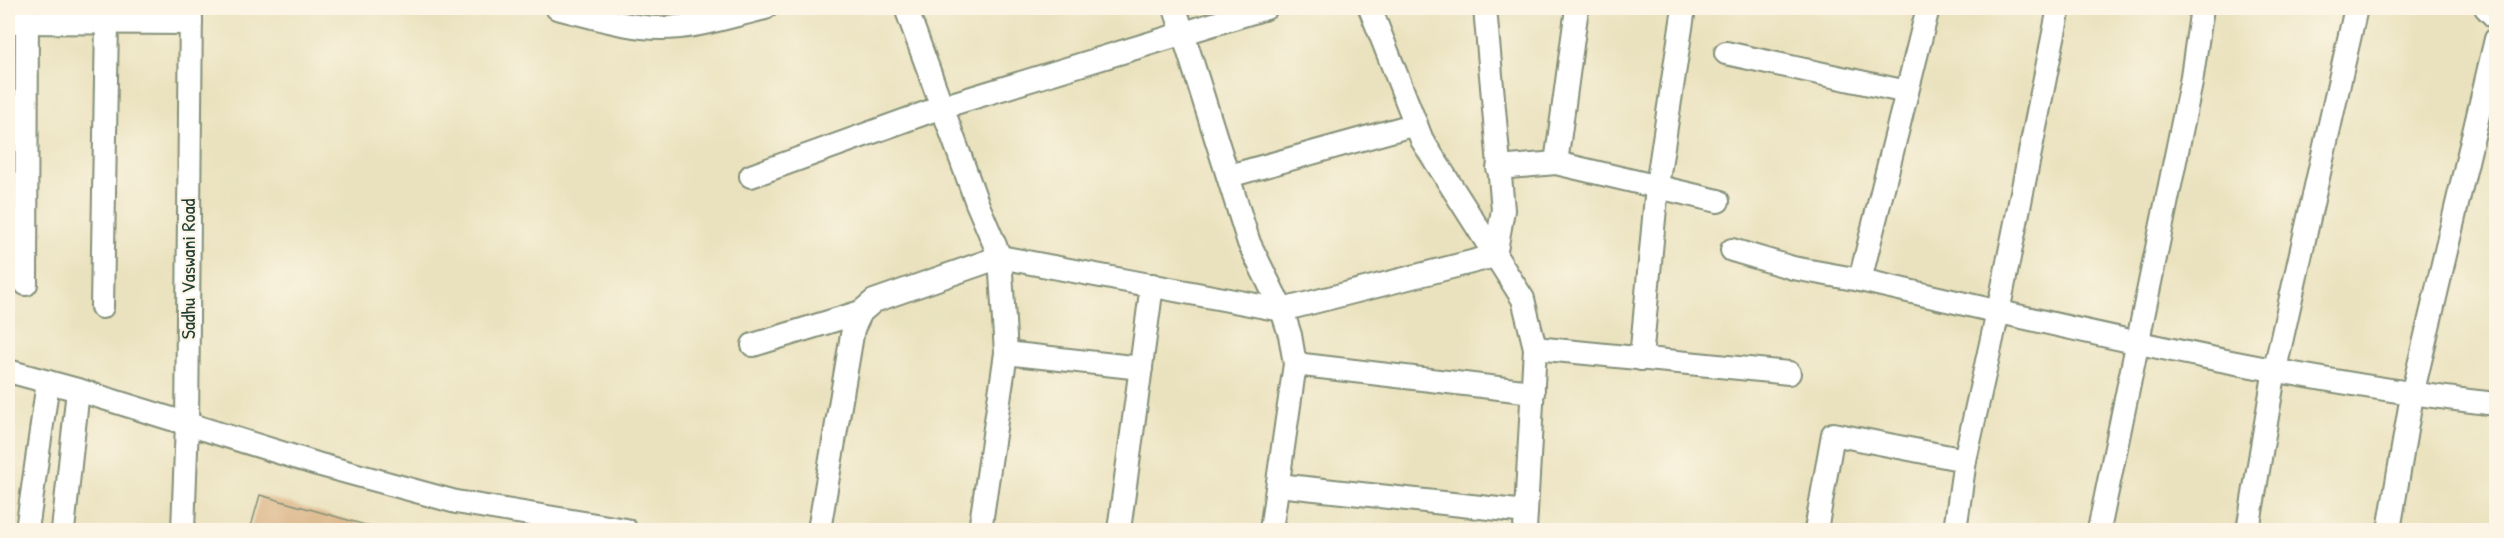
<svg xmlns="http://www.w3.org/2000/svg" width="2504" height="538" viewBox="0 0 2504 538" font-family="'Patrick Hand',sans-serif">
	<rect width="100%" height="100%" fill="#fcf5e5"/>
	<filter id="ink" filterUnits="userSpaceOnUse"><feTurbulence type="fractalNoise" baseFrequency=".0167" numOctaves="2"/><feDisplacementMap in="SourceGraphic" scale="12" xChannelSelector="R" yChannelSelector="G"/><feConvolveMatrix kernelMatrix="1 2 1 2 8 2 1 2 1" color-interpolation-filters="sRGB"/></filter>
	<filter id="wash" filterUnits="userSpaceOnUse"><feTurbulence type="fractalNoise" baseFrequency=".008" numOctaves="4" result="noise"/><feDisplacementMap in="SourceGraphic" scale="24" xChannelSelector="R" yChannelSelector="G"/><feGaussianBlur stdDeviation="1.35" result="paint"/><feColorMatrix in="noise" values="0 0 0 0 0 0 0 0 0 0 0 0 0 0 0 0 0 1.4 0 .05"/><feComposite in="paint" operator="in"/></filter>
	<g filter="url(#wash)">
		<rect width="100%" height="100%" fill="#eae2be"/>
		<g id="blocks">
			<!-- building -->
			<g fill="#ddb98d">
				<path d="M60 8H98V15L60 13Z"/>
				<path d="M260 495 369 526 368 530H250Z"/>
			</g>
		</g>
	</g>
	<g filter="url(#ink)">
		<use href="#blocks" fill-opacity="0" stroke="#849079" stroke-width="1.5"/>
		<g fill="none" stroke-linecap="round" stroke-linejoin="round">
			<defs>
				<g id="minor">
					<path d="M557 8C591 16 626 28 661 28 696 28 731 16 765 8"/>
					<path d="M906 8 977 203 1000 257 1006 353 980 530"/>
					<path d="M1175 8 1249 243 1282 310 1290 335 1295 364 1271 530"/>
					<path d="M1370 8 1422 140 1523 299 1535 348 1525 530"/>
					<path d="M1928 8 1860 280C2071 328 2282 380 2496 404"/>
					<path d="M2486 8 2496 18"/>
					<path d="M8 22 191 23"/>
					<path d="M1726 53 1907 92"/>
					<path d="M1556 163 1577 8"/>
					<path d="M1498 168 1556 163 1718 201"/>
					<path d="M751 176 942 107 1266 8"/>
					<path d="M1229 176 1416 124"/>
					<path d="M1732 250 1793 268 1860 280"/>
					<path d="M26 284 27 8"/>
					<path d="M102 307 107 22"/>
					<path d="M753 345 861 312"/>
					<path d="M1535 348 1789 373"/>
					<path d="M1006 353 1141 368"/>
					<path d="M1641 359 1657 186 1684 8"/>
					<path d="M1295 364 1533 392"/>
					<path d="M8 371 78 390 317 464 456 502 626 530"/>
					<path d="M1278 485 1526 512"/>
					<path d="M27 530 48 382"/>
					<path d="M63 530 78 390"/>
					<path d="M183 530 187 423 191 8"/>
					<path d="M819 530 853 329 861 312 874 301 1000 257 1282 310 1495 256 1503 210 1485 8"/>
					<path d="M1119 530 1152 285"/>
					<path d="M1816 530 1833 434 1965 460 1998 312 2059 8"/>
					<path d="M1955 530 1965 460"/>
					<path d="M2099 530 2191 83 2202 8"/>
					<path d="M2248 530 2275 369 2356 8"/>
					<path d="M2389 530 2412 395 2496 39"/>
				</g>
			</defs>
			<!-- minor casing -->
			<use href="#minor" stroke="#849079" stroke-width="26"/>
			<!-- minor -->
			<use href="#minor" stroke="#fff" stroke-width="22"/>
		</g>
	</g>
	<g text-anchor="middle" stroke-width="4.5" stroke-linejoin="round" paint-order="stroke">
		<!-- street labels -->
		<g font-size="20" fill="#1f3d34" stroke="#fcf5e5">
			<text transform="translate(188 269) rotate(-90)" y="7">Sadhu Vaswani Road</text>
		</g>
	</g>
	<!-- margin -->
	<rect width="2504" height="538" fill="none" stroke="#fcf5e5" stroke-width="30"/>
</svg>
